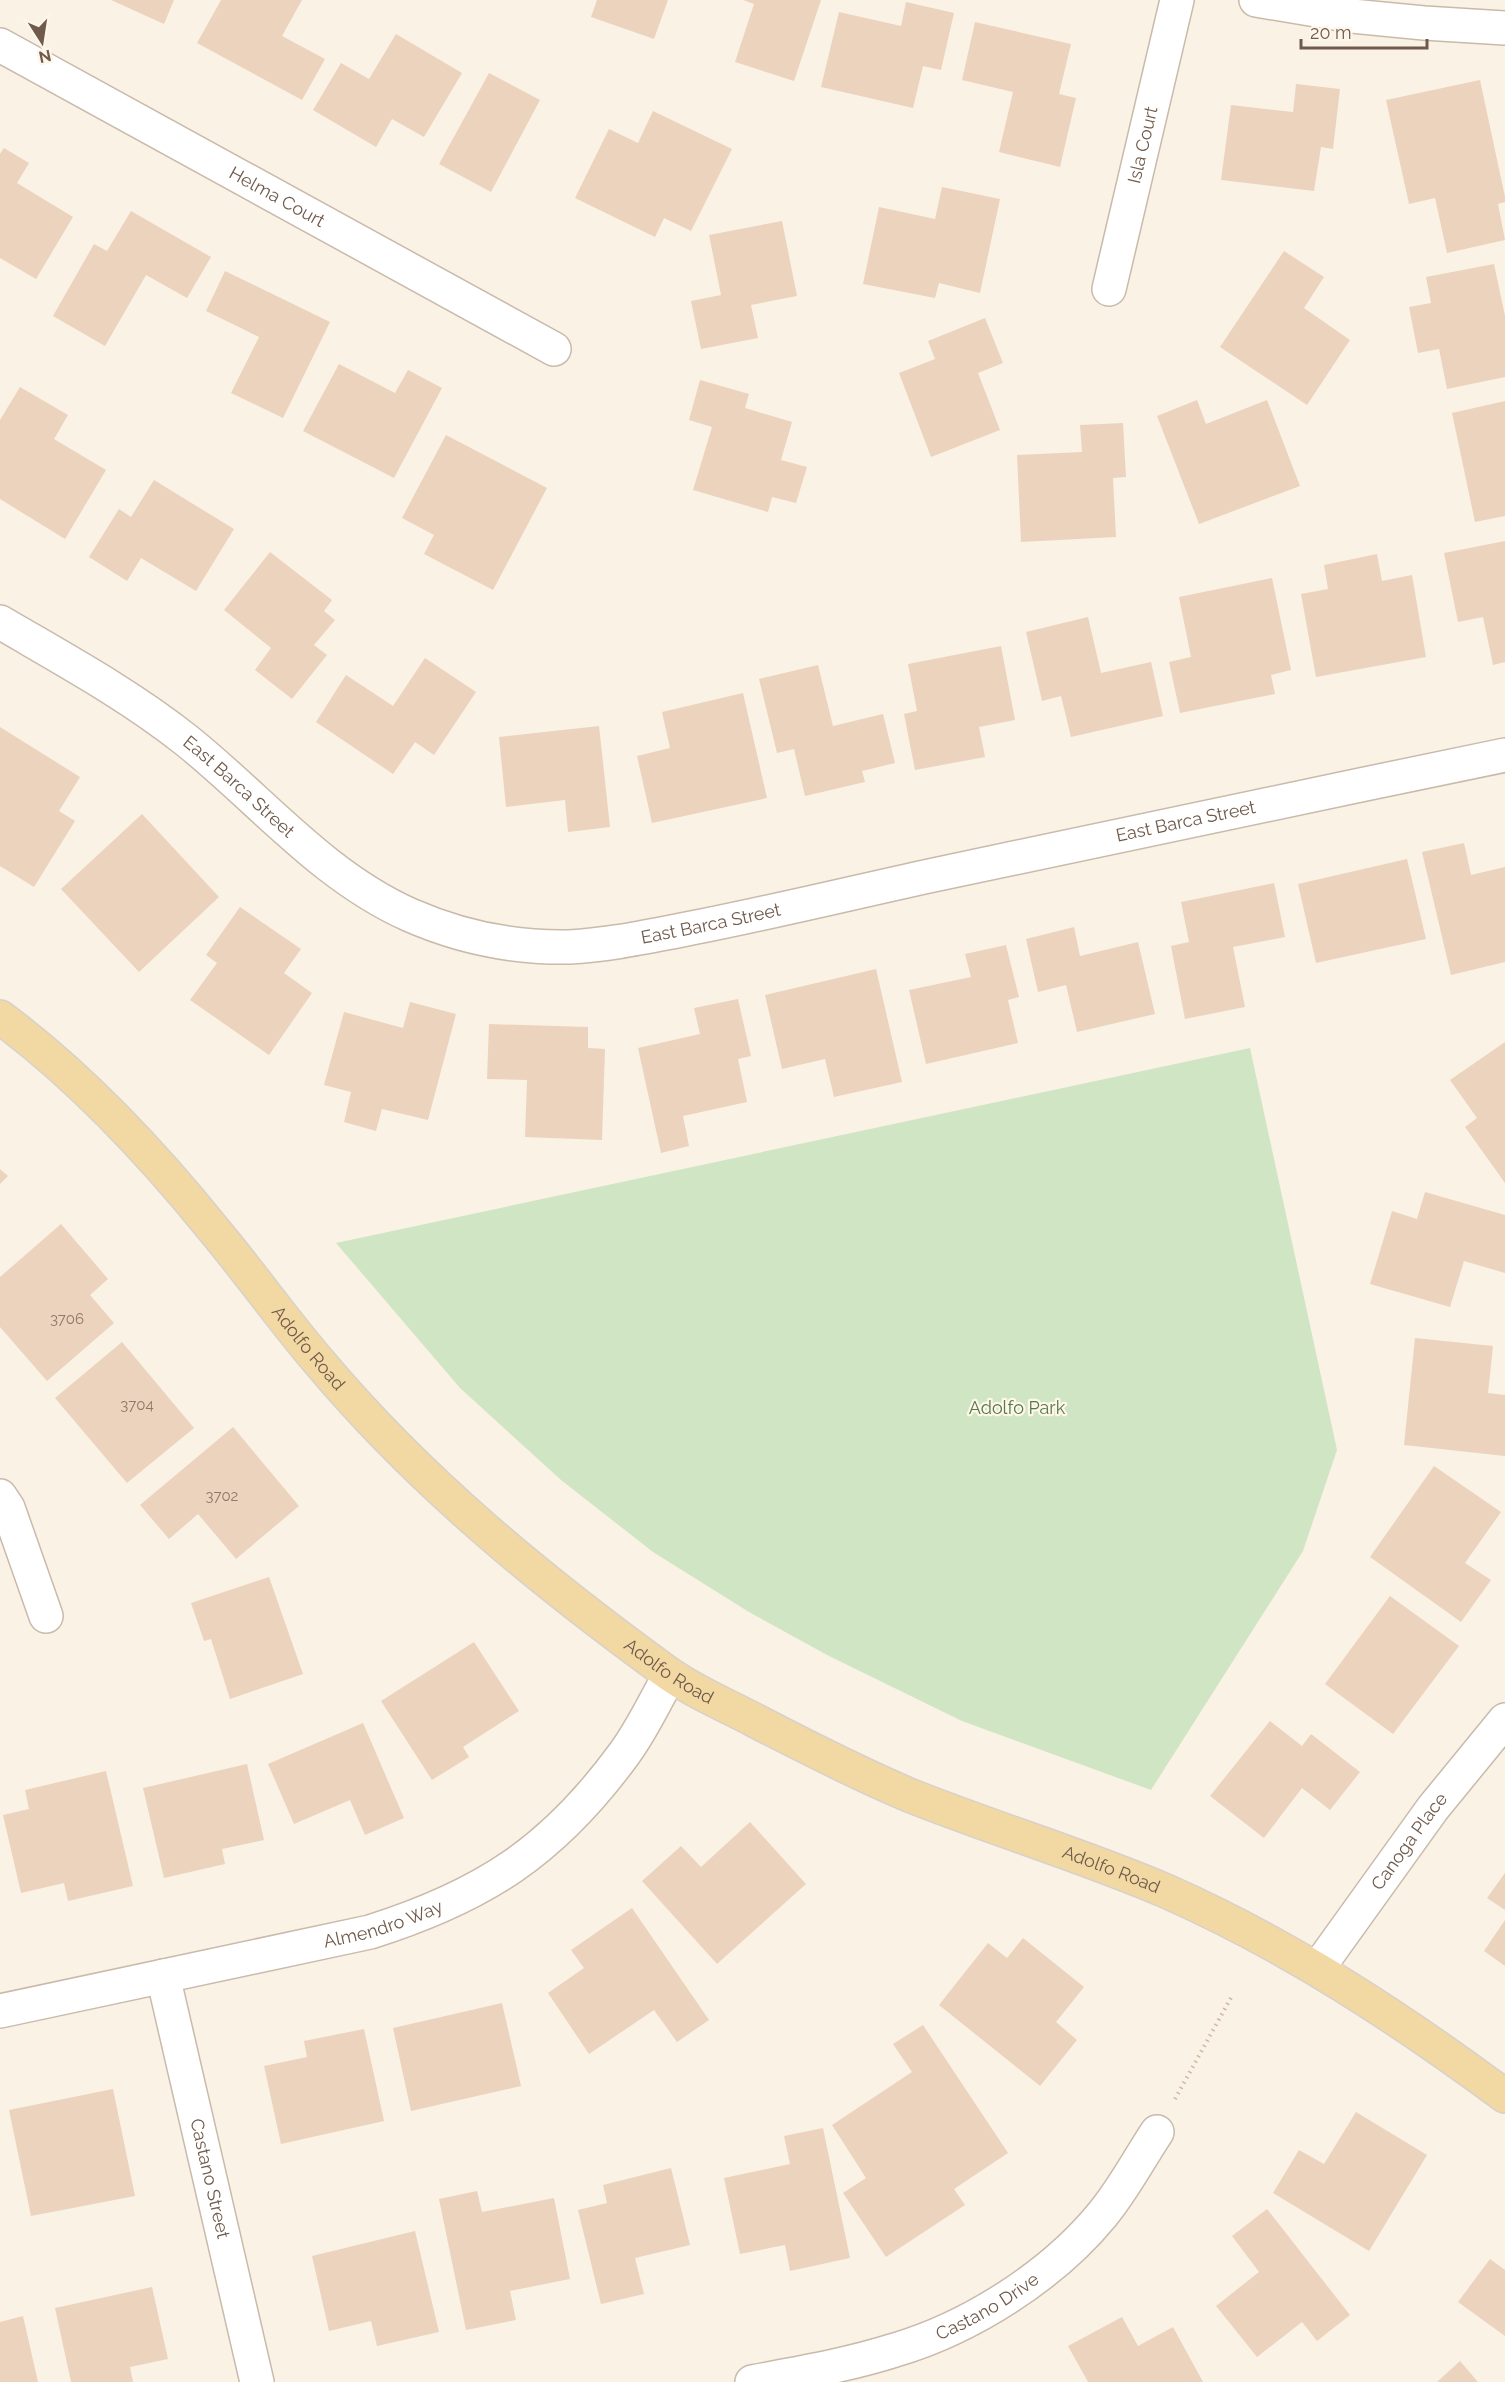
<svg xmlns="http://www.w3.org/2000/svg" width="1505" height="2382" viewBox="0 0 1505 2382" font-family="Raleway,sans-serif">
	<rect width="100%" height="100%" fill="#faf2e4"/>
	<!-- green -->
	<path fill="#d0e5c4" d="M1250 1048 1337 1450 1303 1551 1151 1790 962 1721 829 1656 749 1612 653 1552 561 1480 460 1388 336 1243Z"/>
	<!-- building -->
	<g fill="#ecd3be">
		<path d="M111 0H174L164 24Z"/>
		<path d="M221 0H302L282 36 325 59 302 100 197 43Z"/>
		<path d="M597 0H668L654 39 591 17Z"/>
		<path d="M743 0H821L794 81 735 62 754 4Z"/>
		<path d="M906 2 954 13 941 70 923 66 913 108 821 87 839 12 901 26Z"/>
		<path d="M975 22 1071 44 1059 94 1076 98 1060 167 999 152 1013 92 962 80Z"/>
		<path d="M396 34 462 73 424 137 392 119 376 147 313 110 341 63 369 79Z"/>
		<path d="M489 73 540 100 491 192 439 164Z"/>
		<path d="M1480 80 1505 197V202L1498 204 1505 240 1447 253 1435 198 1409 204 1386 100Z"/>
		<path d="M1296 84 1340 89 1333 149 1321 147 1314 191 1221 180 1231 105 1293 112Z"/>
		<path d="M653 111 732 149 691 231 664 218 655 237 575 198 609 129 638 143Z"/>
		<path d="M4 148 29 163 17 183 73 217 36 279 0 258V154Z"/>
		<path d="M942 187 1000 199 980 293 939 283 935 298 863 284 879 207 935 219Z"/>
		<path d="M131 211 211 257 187 298 146 275 105 346 53 316 94 244 107 251Z"/>
		<path d="M782 221 797 296 751 305 758 338 701 349 691 301 721 295 709 235Z"/>
		<path d="M1284 251 1324 277 1304 308 1350 340 1307 405 1220 347Z"/>
		<path d="M1494 264 1505 316V377L1447 389 1439 349 1418 353 1409 307 1431 303 1426 277Z"/>
		<path d="M225 271 330 322 283 418 231 393 259 337 206 311Z"/>
		<path d="M985 318 1003 363 978 373 1000 430 931 457 899 373 935 359 928 341Z"/>
		<path d="M339 364 395 393 408 370 442 388 394 478 303 431Z"/>
		<path d="M700 380 749 394 745 408 792 422 781 460 807 467 796 503 772 497 768 512 693 490 712 427 689 420Z"/>
		<path d="M20 387 68 415 54 439 106 470 65 539 0 499V420Z"/>
		<path d="M1197 400 1206 424 1267 400 1300 486 1199 524 1157 416Z"/>
		<path d="M1505 401V516L1475 522 1452 413Z"/>
		<path d="M1123 423 1126 477 1113 478 1116 537 1021 542 1017 455 1082 452 1080 425Z"/>
		<path d="M446 435 547 488 493 590 424 554 434 535 402 518Z"/>
		<path d="M154 480 234 529 196 591 141 558 127 581 89 557 119 509 131 517Z"/>
		<path d="M1505 541V662L1493 665 1483 617 1458 622 1444 553Z"/>
		<path d="M270 552 332 600 324 611 335 620 314 645 327 655 292 699 255 670 271 648 224 610Z"/>
		<path d="M1377 554 1382 581 1412 575 1426 657 1316 677 1301 594 1328 589 1324 565Z"/>
		<path d="M1272 578 1291 670 1271 675 1275 694 1180 713 1169 662 1191 657 1179 597Z"/>
		<path d="M1088 617 1101 673 1151 662 1163 716 1071 737 1061 696 1042 701 1026 632Z"/>
		<path d="M1001 646 1015 720 979 727 985 757 915 770 904 714 917 711 908 664Z"/>
		<path d="M425 658 476 692 434 755 415 742 393 774 316 722 346 675 393 706Z"/>
		<path d="M818 665 833 726 883 714 895 763 862 771 865 782 805 796 794 749 777 753 759 679Z"/>
		<path d="M743 693 767 798 652 823 637 756 670 748 662 712Z"/>
		<path d="M599 726 610 827 568 832 565 800 506 807 499 737Z"/>
		<path d="M0 727 80 777 59 811 75 821 34 887 0 866Z"/>
		<path d="M142 814 219 897 139 972 61 889Z"/>
		<path d="M1464 843 1471 875 1505 867V962L1451 975 1422 852Z"/>
		<path d="M1407 859 1426 939 1316 963 1298 884Z"/>
		<path d="M1274 883 1285 937 1233 947 1245 1007 1185 1019 1171 946 1189 942 1181 902Z"/>
		<path d="M240 907 301 949 284 973 312 993 269 1055 190 1000 217 963 206 955Z"/>
		<path d="M1074 927 1080 956 1138 942 1155 1014 1077 1032 1066 985 1038 992 1026 939Z"/>
		<path d="M1006 945 1019 997 1008 1000 1018 1043 926 1064 909 990 971 977 965 954Z"/>
		<path d="M876 969 902 1082 834 1097 825 1059 782 1069 765 995Z"/>
		<path d="M738 999 751 1056 738 1059 747 1102 683 1116 689 1146 661 1153 638 1048 700 1034 694 1008Z"/>
		<path d="M410 1002 456 1014 428 1120 382 1109 376 1131 344 1122 351 1092 324 1085 344 1012 403 1028Z"/>
		<path d="M489 1024 588 1027V1048L605 1049 602 1140 525 1137 527 1080 487 1079Z"/>
		<path d="M1505 1042V1183L1465 1127 1477 1118 1450 1080Z"/>
		<path d="M0 1169 8 1176 0 1184Z"/>
		<path d="M1425 1192 1505 1215V1273L1464 1261 1450 1307 1370 1284 1392 1211 1417 1219Z"/>
		<path d="M61 1224 108 1279 90 1295 114 1323 47 1381 0 1327V1277Z"/>
		<path d="M1415 1338 1493 1346 1488 1393 1505 1395V1456L1404 1445Z"/>
		<path d="M122 1342 194 1428 127 1483 55 1398Z"/>
		<path d="M233 1427 299 1506 236 1559 198 1514 169 1539 140 1505Z"/>
		<path d="M1434 1466 1501 1512 1465 1563 1491 1580 1461 1622 1370 1557Z"/>
		<path d="M269 1577 303 1674 230 1699 211 1639 204 1641 191 1603Z"/>
		<path d="M1390 1596 1459 1646 1393 1734 1325 1684Z"/>
		<path d="M474 1642 519 1711 463 1747 469 1757 432 1780 381 1701Z"/>
		<path d="M1270 1721 1302 1746 1311 1734 1360 1772 1330 1810 1302 1788 1264 1838 1210 1796Z"/>
		<path d="M363 1723 404 1818 365 1835 350 1800 294 1824 268 1764Z"/>
		<path d="M247 1764 264 1840 222 1849 225 1864 164 1878 143 1788Z"/>
		<path d="M106 1771 133 1886 68 1901 64 1883 21 1893 3 1815 29 1809 25 1790Z"/>
		<path d="M750 1822 806 1884 717 1964 642 1881 681 1846 701 1867Z"/>
		<path d="M1505 1873V1910L1487 1898Z"/>
		<path d="M632 1908 709 2020 677 2042 654 2010 589 2054 548 1993 584 1968 571 1950Z"/>
		<path d="M1505 1920V1966L1484 1951Z"/>
		<path d="M1023 1938 1084 1987 1056 2022 1077 2040 1040 2086 939 2005 988 1943 1007 1958Z"/>
		<path d="M502 2003 521 2086 411 2111 393 2028Z"/>
		<path d="M923 2025 1008 2153 954 2189 965 2205 886 2257 843 2193 866 2178 832 2125 912 2072 893 2044Z"/>
		<path d="M364 2029 384 2121 281 2144 264 2066 307 2057 304 2041Z"/>
		<path d="M113 2089 135 2196 31 2216 9 2110Z"/>
		<path d="M1356 2112 1427 2155 1369 2251 1273 2193 1299 2150 1324 2164Z"/>
		<path d="M823 2128 850 2258 790 2271 785 2245 740 2254 724 2178 790 2164 784 2136Z"/>
		<path d="M671 2168 690 2245 635 2258 644 2294 601 2304 578 2210 607 2203 603 2185Z"/>
		<path d="M477 2191 482 2212 554 2198 570 2279 510 2291 516 2320 466 2330 439 2199Z"/>
		<path d="M1267 2209 1350 2315 1317 2341 1302 2322 1257 2357 1216 2306 1259 2272 1232 2236Z"/>
		<path d="M415 2231 439 2332 377 2346 371 2321 329 2331 312 2256Z"/>
		<path d="M1490 2259 1505 2270V2336L1458 2302Z"/>
		<path d="M152 2287 168 2359 130 2367 133 2382H71L55 2308Z"/>
		<path d="M23 2316 38 2382H0V2322Z"/>
		<path d="M1122 2317 1138 2346 1173 2327 1203 2382H1088L1068 2346Z"/>
		<path d="M1460 2361 1478 2382H1437Z"/>
	</g>
	<g fill="none" stroke-linecap="round" stroke-linejoin="round">
		<defs>
			<g id="minor">
				<path d="M1256 0 1352 16 1424 23 1505 28"/>
				<path id="s1" d="M0 45 554 349"/>
				<path id="s2" d="M1109 289 1177 0"/>
				<path id="s3" d="M0 622C63 659 128 694 186 740 260 799 322 876 410 915 460 937 515 948 569 947 608 945 645 937 682 930 765 914 847 894 929 876 1121 834 1313 795 1505 755"/>
				<path d="M0 1496 8 1508 46 1616"/>
				<path id="s4" d="M1318 1968 1433 1808 1505 1720"/>
				<path id="s5" d="M163 1976 257 2382"/>
				<path id="s6" d="M0 2011 370 1932C484 1896 553 1851 624 1754 642 1730 655 1701 670 1675"/>
				<path id="s7" d="M752 2382C800 2373 848 2365 895 2350 970 2328 1052 2276 1102 2215 1123 2190 1139 2159 1157 2132"/>
			</g>
			<g id="major">
				<path id="s8" d="M0 1017C81 1077 151 1152 214 1230 250 1273 283 1320 320 1363 420 1482 540 1580 665 1671 692 1691 726 1705 756 1721 806 1747 857 1773 909 1795 994 1829 1082 1855 1166 1891 1288 1945 1398 2017 1505 2096"/>
			</g>
		</defs>
		<!-- minor casing -->
		<use href="#minor" stroke="#c9baab" stroke-width="36"/>
		<!-- major casing -->
		<use href="#major" stroke="#d7d1cd" stroke-width="36"/>
		<!-- path -->
		<path stroke="#d1b6a2" stroke-width="4" stroke-dasharray="1.5 4.5" stroke-linecap="butt" d="M1175 2099 1233 1994"/>
		<!-- minor -->
		<use href="#minor" stroke="#fff" stroke-width="33"/>
		<!-- major -->
		<use href="#major" stroke="#f2d8a2" stroke-width="33"/>
	</g>
	<g text-anchor="middle" stroke-width="4.5" stroke-linejoin="round" paint-order="stroke">
		<!-- number labels -->
		<g font-size="15" fill="#8e7868">
			<text x="67" y="1324">3706</text>
			<text x="137" y="1410">3704</text>
			<text x="222" y="1501">3702</text>
		</g>
		<!-- street labels -->
		<g font-size="18" fill="#6f5a4c" stroke="#fdf6e9">
			<text dy="6" stroke="none"><textPath href="#s2" startOffset="148">Isla Court</textPath></text>
			<text dy="6" stroke="none"><textPath href="#s1" startOffset="316">Helma Court</textPath></text>
			<text dy="6" stroke="none"><textPath href="#s3" startOffset="291">East Barca Street</textPath></text>
			<text dy="6" stroke="none"><textPath href="#s3" startOffset="1299">East Barca Street</textPath></text>
			<text dy="6" stroke="none"><textPath href="#s3" startOffset="813">East Barca Street</textPath></text>
			<text dy="6" stroke="none"><textPath href="#s8" startOffset="454">Adolfo Road</textPath></text>
			<text dy="6" stroke="none"><textPath href="#s8" startOffset="940">Adolfo Road</textPath></text>
			<text dy="6" stroke="none"><textPath href="#s4" startOffset="156">Canoga Place</textPath></text>
			<text dy="6" stroke="none"><textPath href="#s8" startOffset="1426">Adolfo Road</textPath></text>
			<text dy="6" stroke="none"><textPath href="#s6" startOffset="393">Almendro Way</textPath></text>
			<text dy="6" stroke="none"><textPath href="#s5" startOffset="208">Castano Street</textPath></text>
			<text dy="6" stroke="none"><textPath href="#s7" startOffset="249">Castano Drive</textPath></text>
		</g>
		<!-- park labels -->
		<g font-size="18" fill="#547a48" stroke="#fdf6e9">
			<text x="1017" y="1414">Adolfo Park</text>
		</g>
	</g>
	<!-- north arrow -->
	<g transform="translate(42 42) rotate(168)" stroke="#fdf6e9" stroke-width="4.5" paint-order="stroke">
	<path d="M0-4.5L10 22L0 15L-10 22Z" fill="#6f5a4c"/>
	<text y="-9" font-size="16" font-weight="bold" text-anchor="middle" fill="#6f5a4c">N</text>
	</g>
	<!-- scale -->
	<path d="M1301 39v9h126v-9" fill="none" stroke="#6f5a4c" stroke-width="3"/>
	<text x="1310" y="39" font-size="18" fill="#6f5a4c" stroke="#fdf6e9" stroke-width="4.5" paint-order="stroke">20 m</text>
</svg>
